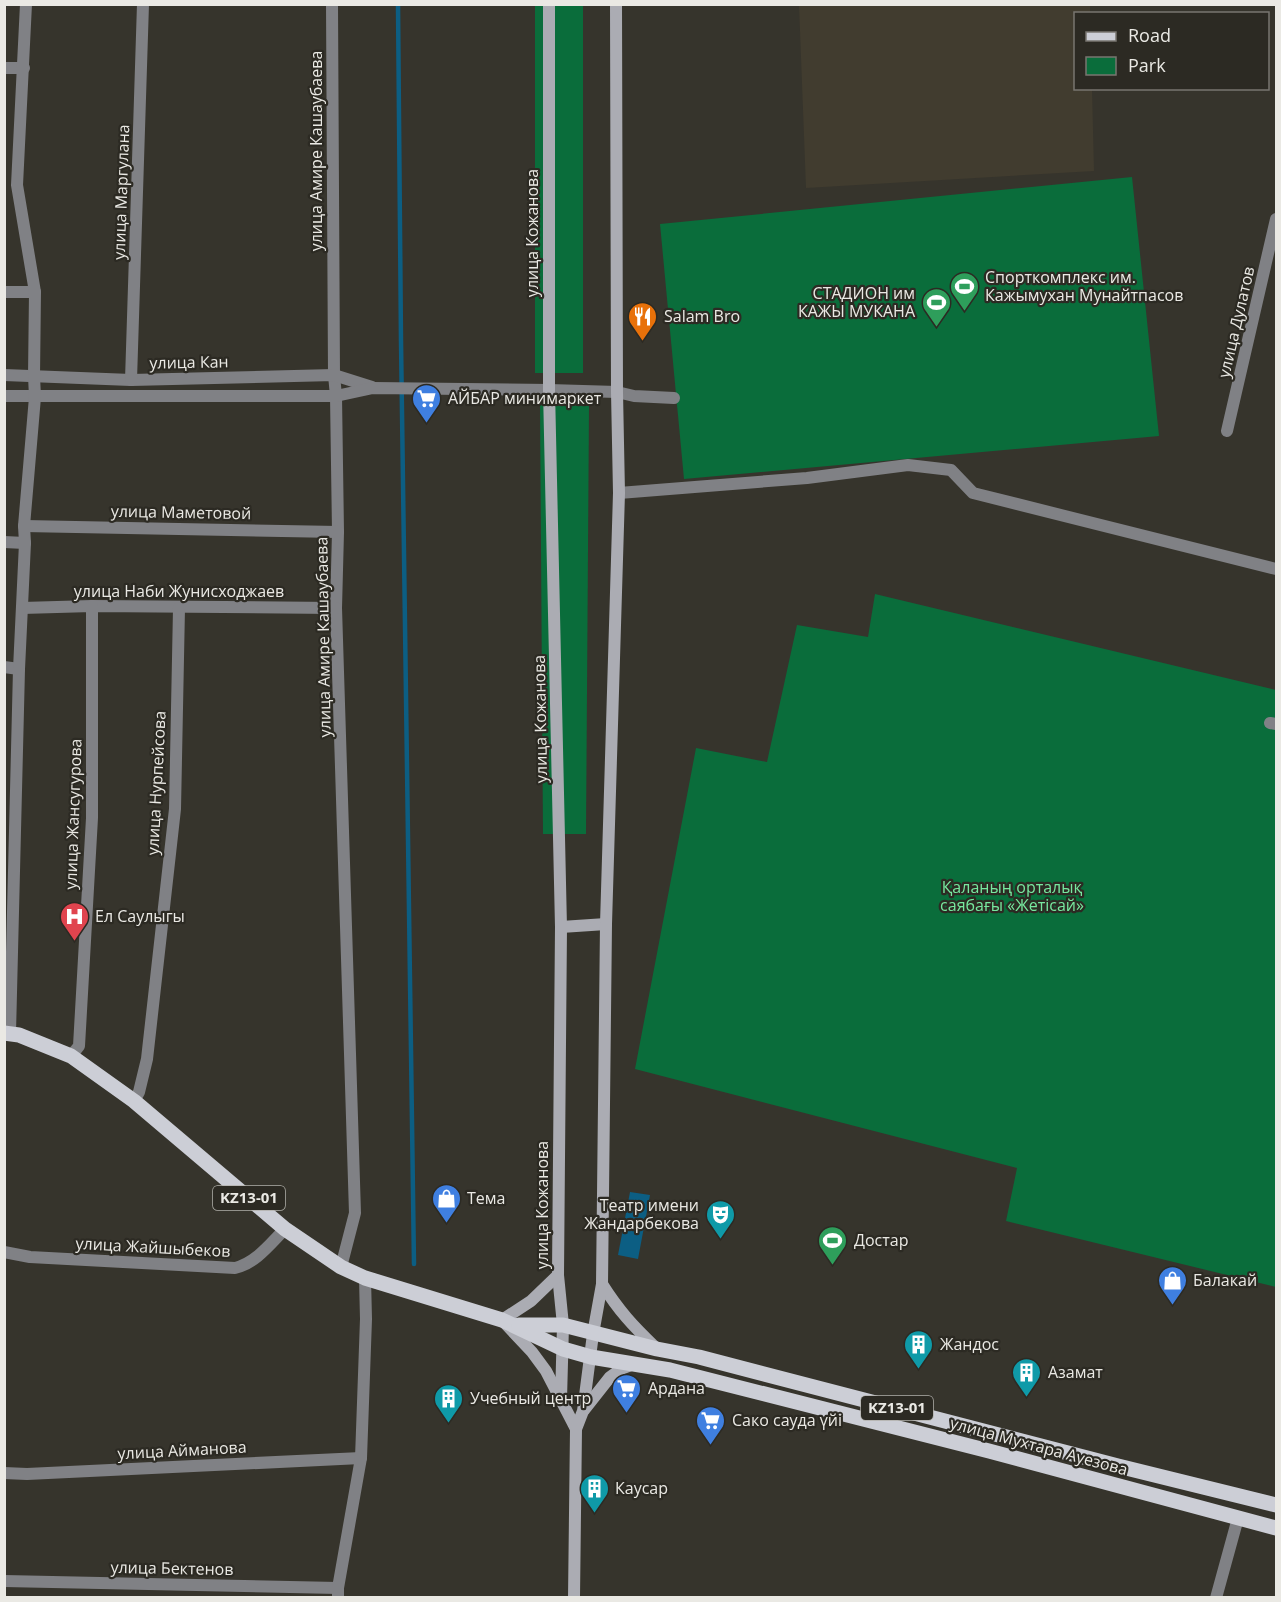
<svg xmlns="http://www.w3.org/2000/svg" width="1281" height="1602" viewBox="0 0 1281 1602" font-family="'Open Sans',sans-serif">
	<rect width="100%" height="100%" fill="#36342c"/>
	<!-- built -->
	<path fill="#413c2f" d="M799 5H1090V13L1076 14V88L1092 89 1094 171 806 188Z"/>
	<!-- green -->
	<g fill="#0a6d3b">
		<rect x="535" y="5" width="48" height="368"/>
		<path d="M1132 177 1159 436 684 479 660 224Z"/>
		<path d="M540 405 589 406 586 834H543Z"/>
		<path d="M875 594 1276 690V1287L1006 1221 1017 1168 635 1069 696 748 767 762 797 625 868 637Z"/>
	</g>
	<!-- water -->
	<path fill="#0c5e83" d="M630 1192 650 1195 638 1259 618 1255Z"/>
	<g fill="none" stroke-linecap="round" stroke-linejoin="round">
		<!-- stream -->
		<path stroke="#0c5e83" stroke-width="4.5" d="M398 4 401 341 414 1264"/>
		<!-- street -->
		<g stroke="#808185" stroke-width="12">
			<path d="M332 4 334 375 336 396 338 532 336 608 355 1213 341 1267"/>
			<path d="M4 68H24"/>
			<path d="M4 292H35"/>
			<path d="M4 375 131 380 334 375 372 387"/>
			<path d="M131 380 143 4"/>
			<path d="M4 396H336L373 388 549 390 617 392 634 396 674 398"/>
			<path d="M1227 431 1276 219"/>
			<path d="M619 493 807 478 908 465 951 470 973 493 1276 569"/>
			<path d="M24 526 338 532"/>
			<path d="M4 542 25 543"/>
			<path d="M22 608 92 606 336 608"/>
			<path d="M4 667 19 669"/>
			<path d="M1270 723 1276 724"/>
			<path d="M10 1033 19 669 25 543 24 526 35 397 34 376 35 292 17 185 26 4"/>
			<path d="M71 1056 79 1046 92 818V606"/>
			<path d="M134 1101 139 1092 147 1059 175 809 179 608"/>
			<path d="M4 1252 30 1257 235 1268C256 1263 270 1244 285 1229"/>
			<path d="M4 1473 27 1474 361 1458"/>
			<path d="M4 1581 338 1588"/>
			<path d="M338 1598V1588L361 1458 366 1319 365 1278"/>
			<path d="M1216 1598 1238 1518"/>
		</g>
		<!-- secondary -->
		<g stroke="#abacb3" stroke-width="12">
			<path d="M549 4V390L561 927 558 1275 563 1325 561 1399"/>
			<path d="M561 927 606 924"/>
			<path d="M558 1275 531 1301 502 1320 532 1352 546 1371 576 1429"/>
			<path d="M602 1284C619 1311 633 1326 656 1348"/>
			<path d="M584 1410 610 1377 621 1369 634 1364"/>
			<path d="M574 1598 576 1429 583 1411 593 1334 602 1284 606 924 619 493 617 392 616 4"/>
		</g>
		<!-- primary -->
		<g stroke="#ccced6" stroke-width="15">
			<path d="M4 1033 19 1035 71 1056 134 1101 285 1229 341 1267 365 1278 502 1320 563 1349 591 1357 670 1370 989 1451 1276 1528"/>
			<path d="M519 1325H563L657 1349 699 1357 1118 1466 1276 1505"/>
		</g>
	</g>
	<!-- icons -->
	<defs>
		<symbol id="stadium-pin" viewBox="-11 -11 22 30"><path d="M0 17L-7.5 6A9.5 9.5 0 1 1 7.5 6Z" fill="#2e9e5b" stroke="#2c2a23"/><path d="M0-5a6.5 5 0 1 0 0 10a6.5 5 0 1 0 0-10ZM-3.5-1.8h7v3.6h-7Z" fill="#fff"/></symbol>
		<symbol id="restaurant-pin" viewBox="-11 -11 22 30"><path d="M0 17L-7.5 6A9.5 9.5 0 1 1 7.5 6Z" fill="#e8710a" stroke="#2c2a23"/><path d="M-5-6h1v4h1v-4h1v4h1v-4h1v5L-1.5 .5V6h-2V.5L-5-1ZM5-6V6H3V1.5H1.5Q1.5-4 5-6Z" fill="#fff"/></symbol>
		<symbol id="supermarket-pin" viewBox="-11 -11 22 30"><path d="M0 17L-7.5 6A9.5 9.5 0 1 1 7.5 6Z" fill="#3f7fe0" stroke="#2c2a23"/><path d="M-6-5.5h2.5l.6 2H6L4.5 2H-2.5L-4.4-4H-6ZM-1.5 3.2a1.3 1.3 0 1 0 .1 0ZM3 3.2a1.3 1.3 0 1 0 .1 0Z" fill="#fff"/></symbol>
		<symbol id="hospital-pin" viewBox="-11 -11 22 30"><path d="M0 17L-7.5 6A9.5 9.5 0 1 1 7.5 6Z" fill="#e0444e" stroke="#2c2a23"/><path d="M-5-5h3v3.5h4V-5h3V5h-3V1.5h-4V5h-3Z" fill="#fff"/></symbol>
		<symbol id="shop-pin" viewBox="-11 -11 22 30"><path d="M0 17L-7.5 6A9.5 9.5 0 1 1 7.5 6Z" fill="#3f7fe0" stroke="#2c2a23"/><path d="M-5-2.5h2.3a2.7 3.5 0 0 1 5.4 0H5L5.5 6h-11ZM-1.5-2.5h3a1.5 2.3 0 0 0-3 0Z" fill="#fff"/></symbol>
		<symbol id="theatre-pin" viewBox="-11 -11 22 30"><path d="M0 17L-7.5 6A9.5 9.5 0 1 1 7.5 6Z" fill="#0f9aa8" stroke="#2c2a23"/><path d="M-5-5.5Q0-4 5-5.5V0Q5 5 0 6Q-5 5-5 0ZM-3.3-2.5H-1v1.5H-3.3ZM1-2.5H3.3v1.5H1ZM-2.8 1Q0 5.5 2.8 1Z" fill="#fff"/></symbol>
		<symbol id="building-pin" viewBox="-11 -11 22 30"><path d="M0 17L-7.5 6A9.5 9.5 0 1 1 7.5 6Z" fill="#0f9aa8" stroke="#2c2a23"/><path d="M-4-6H4V6H1V3H-1V6H-4ZM-2.5-4.3h1.7v1.8h-1.7ZM.8-4.3h1.7v1.8H.8ZM-2.5-1h1.7V.8h-1.7ZM.8-1h1.7V.8H.8Z" fill="#fff"/></symbol>
	</defs>
	<g fill-rule="evenodd">
		<use href="#stadium-pin" x="948" y="270" width="33" height="45"/>
		<use href="#stadium-pin" x="920" y="286" width="33" height="45"/>
		<use href="#restaurant-pin" x="626" y="300" width="33" height="45"/>
		<use href="#supermarket-pin" x="410" y="382" width="33" height="45"/>
		<use href="#hospital-pin" x="58" y="900" width="33" height="45"/>
		<use href="#shop-pin" x="430" y="1182" width="33" height="45"/>
		<use href="#theatre-pin" x="704" y="1198" width="33" height="45"/>
		<use href="#stadium-pin" x="816" y="1224" width="33" height="45"/>
		<use href="#shop-pin" x="1156" y="1264" width="33" height="45"/>
		<use href="#building-pin" x="902" y="1328" width="33" height="45"/>
		<use href="#building-pin" x="1010" y="1356" width="33" height="45"/>
		<use href="#supermarket-pin" x="610" y="1372" width="33" height="45"/>
		<use href="#building-pin" x="432" y="1382" width="33" height="45"/>
		<use href="#supermarket-pin" x="694" y="1404" width="33" height="45"/>
		<use href="#building-pin" x="578" y="1472" width="33" height="45"/>
	</g>
	<g text-anchor="middle" stroke-width="4.5" stroke-linejoin="round" paint-order="stroke">
		<!-- shield labels -->
		<g fill="#2c2a23" stroke="#b1b0aa" stroke-width="1.5">
			<rect x="213" y="1186" width="72" height="24" rx="4.5"/>
			<rect x="861" y="1396" width="72" height="24" rx="4.5"/>
		</g>
		<g font-size="15" font-weight="bold" fill="#eae9e4">
			<text x="249" y="1203">KZ13-01</text>
			<text x="897" y="1413">KZ13-01</text>
		</g>
		<!-- street labels -->
		<g font-size="16" fill="#eae9e4" stroke="#2c2a23">
			<text transform="translate(316 151) rotate(-90)" y="6">улица Амире Кашаубаева</text>
			<text transform="translate(121 192) rotate(-88)" y="6">улица Маргулана</text>
			<text transform="translate(532 233) rotate(-90)" y="6">улица Кожанова</text>
			<text transform="translate(1236 322) rotate(-77)" y="6">улица Дулатов</text>
			<text transform="translate(189 362) rotate(-1)" y="6">улица Кан</text>
			<text transform="translate(181 512) rotate(1)" y="6">улица Маметовой</text>
			<text x="179" y="597">улица Наби Жунисходжаев</text>
			<text transform="translate(323 637) rotate(-91)" y="6">улица Амире Кашаубаева</text>
			<text transform="translate(540 719) rotate(-91)" y="6">улица Кожанова</text>
			<text transform="translate(156 783) rotate(-87)" y="6">улица Нурпейсова</text>
			<text transform="translate(73 814) rotate(-88)" y="6">улица Жансугурова</text>
			<text transform="translate(542 1205) rotate(-90)" y="6">улица Кожанова</text>
			<text transform="translate(153 1247) rotate(3)" y="6">улица Жайшыбеков</text>
			<text transform="translate(1039 1446) rotate(15)" y="6">улица Мухтара Ауезова</text>
			<text transform="translate(182 1450) rotate(-3)" y="6">улица Айманова</text>
			<text transform="translate(172 1568) rotate(1)" y="6">улица Бектенов</text>
		</g>
		<!-- poi labels -->
		<g font-size="16" fill="#eae9e4" stroke="#2c2a23" text-anchor="start">
			<text x="985" y="283">Спорткомплекс им.<tspan x="985" dy="18">Кажымухан Мунайтпасов</tspan></text>
			<text x="915" y="299" text-anchor="end">СТАДИОН им<tspan x="915" dy="18">КАЖЫ МУКАНА</tspan></text>
			<text x="664" y="322">Salam Bro</text>
			<text x="448" y="404">АЙБАР минимаркет</text>
			<text x="95" y="922">Ел Саулыгы</text>
			<text x="467" y="1204">Тема</text>
			<text x="699" y="1211" text-anchor="end">Театр имени<tspan x="699" dy="18">Жандарбекова</tspan></text>
			<text x="854" y="1246">Достар</text>
			<text x="1193" y="1286">Балакай</text>
			<text x="940" y="1350">Жандос</text>
			<text x="1048" y="1378">Азамат</text>
			<text x="648" y="1394">Ардана</text>
			<text x="470" y="1404">Учебный центр</text>
			<text x="732" y="1426">Сако сауда үйі</text>
			<text x="615" y="1494">Каусар</text>
		</g>
		<!-- park labels -->
		<g font-size="16" fill="#77e89f" stroke="#2c2a23">
			<text x="1012" y="893">Қаланың орталық<tspan x="1012" dy="18">саябағы «Жетісай»</tspan></text>
		</g>
	</g>
	<!-- border -->
	<rect width="1281" height="1602" fill="none" stroke="#eae9e4" stroke-width="12"/>
	<!-- legend -->
	<rect x="1074" y="12" width="195" height="78" fill="#2c2a23" stroke="#787670" stroke-width="1.5"/>
	<rect x="1086" y="32" width="30" height="9" fill="#ccced6" stroke="#787670" stroke-width="1.5"/>
	<text x="1128" y="42" font-size="18" fill="#eae9e4">Road</text>
	<rect x="1086" y="57" width="30" height="18" fill="#0a6d3b" stroke="#787670" stroke-width="1.5"/>
	<text x="1128" y="72" font-size="18" fill="#eae9e4">Park</text>
</svg>
